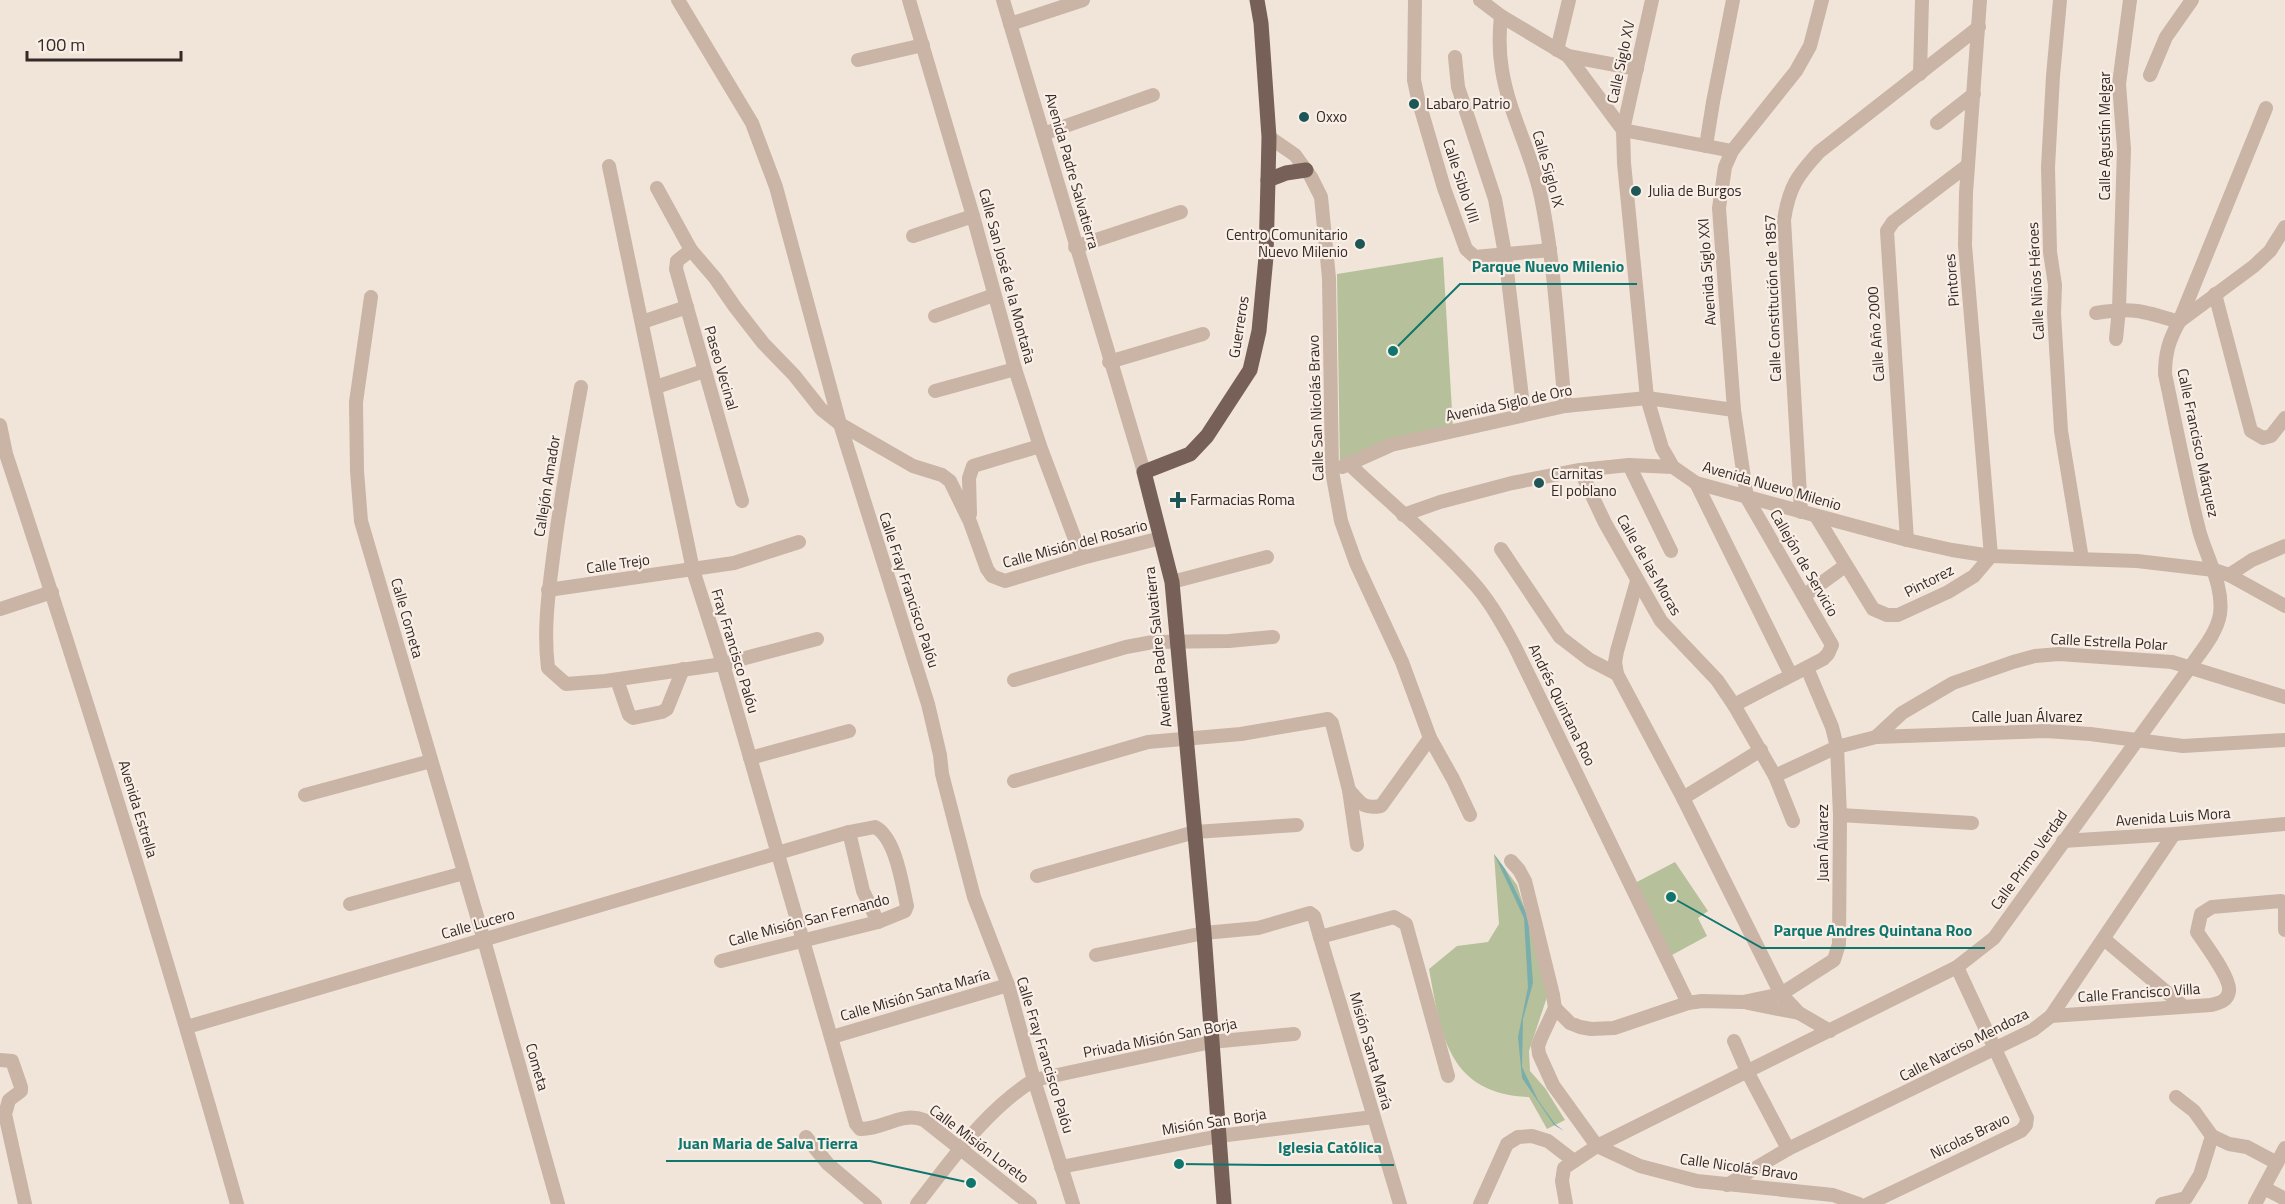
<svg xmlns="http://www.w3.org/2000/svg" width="2285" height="1204" viewBox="0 0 2285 1204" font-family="'Titillium Web',sans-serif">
	<rect width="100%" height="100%" fill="#f1e5da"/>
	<!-- green -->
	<g fill="#b6c09a">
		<path d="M1443 257 1453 428 1340 470 1337 274Z"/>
		<path d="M1494 854 1517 885 1550 988 1529 1051 1530 1071 1545 1088 1565 1120 1547 1129 1529 1097C1448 1094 1441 1035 1429 969L1457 946 1488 942 1499 924Z"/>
		<path d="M1675 862 1708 911 1698 918 1707 936 1672 955 1635 883Z"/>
	</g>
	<!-- water -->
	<path fill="#79aeac" d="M1494 854 1505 869 1528 916 1533 983 1523 1019 1522 1067 1538 1100 1555 1124 1564 1131 1554 1125 1522 1078 1518 1037 1528 987 1524 918Z"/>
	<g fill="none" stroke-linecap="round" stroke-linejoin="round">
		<!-- minor -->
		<g stroke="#c9b4a6" stroke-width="14">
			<path d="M678 0 752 123 776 187 840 424 928 704 940 755 942 774 974 897 1008 985 1034 1080 1073 1204"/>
			<path d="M909 0 973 216 1015 369 1040 446 1082 558"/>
			<path d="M1003 0 1144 472"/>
			<path d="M1415 0 1414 80 1418 99 1444 188 1466 249 1475 257 1550 250"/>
			<path d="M1480 0 1501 16 1568 56 1623 130 1624 163 1647 398 1662 448 1673 467 1696 483 1907 540 1952 550 1991 556 2137 561 2214 570 2229 575 2285 606"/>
			<path d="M1652 0 1623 130 1732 151"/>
			<path d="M2060 0 2053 76 2048 167 2050 252 2055 285 2054 313 2061 431 2082 559"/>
			<path d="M1501 16C1499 34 1499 52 1502 70 1509 114 1532 153 1541 197 1555 265 1558 336 1565 406"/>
			<path d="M1010 24 1083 0"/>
			<path d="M1557 50 1569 0"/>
			<path d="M1568 56 1637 69"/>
			<path d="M1455 57 1458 87 1495 199 1505 254 1524 414"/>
			<path d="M858 60 923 45"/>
			<path d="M1920 74 1922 0"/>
			<path d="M2150 75 2166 37 2192 0"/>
			<path d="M1937 123 1974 94"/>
			<path d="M1043 134 1153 95"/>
			<path d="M1269 137 1295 155 1311 177 1321 197 1329 278 1332 471 1341 521 1356 563 1402 662 1430 738 1453 779 1470 815"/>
			<path d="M1706 146 1713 102 1733 0"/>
			<path d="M609 166 693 570 723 664 856 1124 860 1129C883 1130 901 1111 924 1120L1030 1204"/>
			<path d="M657 188 691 250 715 278 735 307 763 343 794 375 821 409 840 424 913 466 942 475 950 481 970 522 987 569 992 576 1005 581 1082 558 1161 538"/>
			<path d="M913 236 973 216"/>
			<path d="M1075 247 1181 212"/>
			<path d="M691 250 677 261 676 269 742 501"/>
			<path d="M2215 294 2251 431 2263 438 2271 436 2285 418"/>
			<path d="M371 297 356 402 357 471 361 521 484 940 558 1204"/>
			<path d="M2096 313C2133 307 2144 311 2179 322"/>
			<path d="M935 316 994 295"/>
			<path d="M2180 321 2254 266 2270 251 2285 227"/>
			<path d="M642 322 687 307"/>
			<path d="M2116 339 2119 309 2124 149 2119 84 2130 0"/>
			<path d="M1109 362 1203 334"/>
			<path d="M581 387C571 441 561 495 554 550 549 589 543 629 548 668L566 684 605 681 723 664 817 639"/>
			<path d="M656 387 704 371"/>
			<path d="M935 391 1015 369"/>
			<path d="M0 425 6 454C88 702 166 952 237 1204"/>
			<path d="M1348 463C1391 504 1439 543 1477 587 1492 605 1503 625 1514 645L1688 1003"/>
			<path d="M1629 465 1671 551"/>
			<path d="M1342 467 1391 445 1565 406 1647 398 1734 410"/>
			<path d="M1580 470 1605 523 1661 621 1717 680 1734 705 1775 776 1793 821"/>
			<path d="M1696 483 1791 675"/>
			<path d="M1801 512 1784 220C1789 187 1797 176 1819 152L1979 27"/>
			<path d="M970 514 969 478 973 466 1040 446"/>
			<path d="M1403 515 1440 502 1512 483 1580 470 1629 465 1673 467"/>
			<path d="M1816 516 1873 609 1887 615H1898L1948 592 1974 576 1991 556 1965 245 1966 193 1980 0"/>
			<path d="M1907 540 1887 231 1893 222 1968 165"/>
			<path d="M1501 549 1560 637 1590 660 1617 674"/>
			<path d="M2229 575 2252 560 2285 546"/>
			<path d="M1637 581 1617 651 1615 662 1617 674 1683 798 1781 994 1799 1013 1830 1031"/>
			<path d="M1172 582 1267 557"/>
			<path d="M548 590 734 563 799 542"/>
			<path d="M1805 595 1845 566"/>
			<path d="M0 609 52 592"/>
			<path d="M617 680 629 715 633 718 662 712 667 709 683 669"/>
			<path d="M1014 680 1126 647 1153 642 1229 641 1273 637"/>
			<path d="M1734 705 1823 659 1828 654 1832 645 1747 498 1734 410 1719 208 1725 167 1732 151 1796 71 1810 46 1822 0"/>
			<path d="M1876 737 1902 713 1953 683 2013 662 2035 656 2059 654 2172 662 2285 697"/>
			<path d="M750 758 849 731"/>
			<path d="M1775 776 1837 747 1876 737 2046 731 2090 734 2183 746 2285 740"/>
			<path d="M1014 781 1148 742 1241 734 1328 719 1332 723 1349 790 1357 845"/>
			<path d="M1349 790C1361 804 1363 809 1381 806L1430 738"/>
			<path d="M305 795 431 761"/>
			<path d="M1683 798 1761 750"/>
			<path d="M1840 815 1972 823"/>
			<path d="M849 832 863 891 878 922"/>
			<path d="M2063 841 2174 834 2285 824"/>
			<path d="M1511 861 1519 870 1525 881 1553 995 1555 1008"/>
			<path d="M1037 876 1195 832 1297 825"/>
			<path d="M350 904 464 873"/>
			<path d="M1320 937 1394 917 1406 924 1448 1076"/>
			<path d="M2104 939 2183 1006"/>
			<path d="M1096 955 1204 933 1258 928 1310 913 1314 916 1320 937 1400 1204"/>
			<path d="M1748 1003 1799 1013"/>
			<path d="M1555 1008 1570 1023 1580 1027 1591 1029 1614 1028 1688 1003 1702 1001 1743 1002 1781 994 1834 960 1839 944 1840 815 1837 747 1832 727 1807 668"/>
			<path d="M1555 1008 1541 1038 1538 1046 1539 1054 1553 1085 1597 1146 1640 1166 1697 1181 1833 1195 1859 1204"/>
			<path d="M2051 1016 2211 1005C2219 1003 2228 1001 2229 991 2231 978 2205 944 2197 932L2201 914 2212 907 2281 901 2285 904V930"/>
			<path d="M187 1027 849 832 875 827C896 838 902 884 907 906L905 911 878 922 721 961"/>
			<path d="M832 1037 1008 985"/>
			<path d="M1734 1041 1747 1071 1788 1149"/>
			<path d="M0 1060 12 1061 21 1087V1091L9 1100 5 1114 25 1204"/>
			<path d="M2212 1136 2229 1144 2247 1147 2277 1163"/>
			<path d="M806 1137 828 1164 875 1204"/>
			<path d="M1061 1167 1219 1136 1373 1117"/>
			<path d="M1727 1185 1788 1149 2033 1030 2051 1016 2174 834"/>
			<path d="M2264 1188 2285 1199"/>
			<path d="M917 1204C952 1160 986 1109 1034 1080L1211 1042 1294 1034"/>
			<path d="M1480 1204 1507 1144 1518 1137 1532 1136 1548 1141 1574 1161"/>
			<path d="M1566 1204 1562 1181 1564 1168 1597 1146 1957 967 1994 938 2191 666C2201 651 2217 633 2220 614 2224 585 2206 557 2199 530 2186 479 2176 426 2165 374 2165 353 2169 340 2179 322L2266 108"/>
			<path d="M1868 1204 2021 1131 2026 1125 2027 1118 1957 967"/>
			<path d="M2162 1204 2186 1198 2200 1175 2212 1136 2194 1111 2176 1097"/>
			<path d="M2255 1204 2285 1148"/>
		</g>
		<!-- major -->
		<g stroke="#776058" stroke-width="15">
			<path d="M1268 180 1286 173 1306 170"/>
			<path d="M1224 1204 1204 933 1172 582 1144 472 1190 454 1207 436 1250 370 1259 331 1266 257 1268 180 1269 137 1261 23 1257 0"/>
		</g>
	</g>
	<!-- markers -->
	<g fill="#1d5656" stroke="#f9efe6" stroke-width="2">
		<circle cx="1414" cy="104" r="6"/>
		<circle cx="1304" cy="117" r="6"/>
		<circle cx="1636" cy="191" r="6"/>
		<circle cx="1360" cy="244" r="6"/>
		<circle cx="1539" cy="483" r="6"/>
		<path d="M1175 491h6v6h6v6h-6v6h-6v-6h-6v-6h6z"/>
	</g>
	<g text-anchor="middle" stroke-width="4.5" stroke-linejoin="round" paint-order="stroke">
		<!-- street labels -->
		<g font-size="15" fill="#352a27" stroke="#f9efe6">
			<text transform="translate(1621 62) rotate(-78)" y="5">Calle Siglo XV</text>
			<text transform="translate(2105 136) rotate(-90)" y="5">Calle Agustín Melgar</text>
			<text transform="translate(1548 169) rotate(74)" y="5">Calle Siglo IX</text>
			<text transform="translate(1072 171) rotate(74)" y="5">Avenida Padre Salvatierra</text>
			<text transform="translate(1461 181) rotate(72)" y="5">Calle Siblo VIII</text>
			<text transform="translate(1707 272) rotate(-94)" y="5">Avenida Siglo XXI</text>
			<text transform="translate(1007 276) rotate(75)" y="5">Calle San José de la Montaña</text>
			<text transform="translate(1952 280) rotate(-95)" y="5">Pintores</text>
			<text transform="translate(2036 281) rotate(-93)" y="5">Calle Niños Héroes</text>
			<text transform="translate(1773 298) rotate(-92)" y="5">Calle Constitución de 1857</text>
			<text transform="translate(1239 327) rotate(-81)" y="5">Guerreros</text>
			<text transform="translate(1876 334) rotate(-94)" y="5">Calle Año 2000</text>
			<text transform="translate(721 368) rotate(74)" y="5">Paseo Vecinal</text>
			<text transform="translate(1509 403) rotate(-12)" y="5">Avenida Siglo de Oro</text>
			<text transform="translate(1316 408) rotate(-92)" y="5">Calle San Nicolás Bravo</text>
			<text transform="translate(2198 443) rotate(78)" y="5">Calle Francisco Márquez</text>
			<text transform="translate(547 486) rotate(-81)" y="5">Callejón Amador</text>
			<text transform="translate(1772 486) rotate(16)" y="5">Avenida Nuevo Milenio</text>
			<text transform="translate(1075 544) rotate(-15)" y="5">Calle Misión del Rosario</text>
			<text transform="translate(1804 563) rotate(60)" y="5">Callejón de Servicio</text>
			<text transform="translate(618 564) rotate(-8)" y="5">Calle Trejo</text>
			<text transform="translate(1649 565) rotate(60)" y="5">Calle de las Moras</text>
			<text transform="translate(1929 581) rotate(-27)" y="5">Pintorez</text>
			<text transform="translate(909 590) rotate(72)" y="5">Calle Fray Francisco Palóu</text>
			<text transform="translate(407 618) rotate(74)" y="5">Calle Cometa</text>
			<text transform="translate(2109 642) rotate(3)" y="5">Calle Estrella Polar</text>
			<text transform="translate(1158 647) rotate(-96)" y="5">Avenida Padre Salvatierra</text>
			<text transform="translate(735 651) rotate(73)" y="5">Fray Francisco Palóu</text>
			<text transform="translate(1562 705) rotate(64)" y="5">Andrés Quintana Roo</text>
			<text x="2027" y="722">Calle Juan Álvarez</text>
			<text transform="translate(138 809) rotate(73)" y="5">Avenida Estrella</text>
			<text transform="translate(2173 817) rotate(-4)" y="5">Avenida Luis Mora</text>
			<text transform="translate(1823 843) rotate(-90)" y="5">Juan Álvarez</text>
			<text transform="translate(2029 860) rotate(-54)" y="5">Calle Primo Verdad</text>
			<text transform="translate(809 920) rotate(-15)" y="5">Calle Misión San Fernando</text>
			<text transform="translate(478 924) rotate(-16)" y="5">Calle Lucero</text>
			<text transform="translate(2139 993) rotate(-4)" y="5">Calle Francisco Villa</text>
			<text transform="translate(915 995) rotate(-16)" y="5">Calle Misión Santa María</text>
			<text transform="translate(1160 1038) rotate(-11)" y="5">Privada Misión San Borja</text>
			<text transform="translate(1964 1045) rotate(-27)" y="5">Calle Narciso Mendoza</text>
			<text transform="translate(1371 1051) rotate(74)" y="5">Misión Santa María</text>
			<text transform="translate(1045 1055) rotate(73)" y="5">Calle Fray Francisco Palóu</text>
			<text transform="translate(537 1067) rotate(74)" y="5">Cometa</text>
			<text transform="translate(1214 1122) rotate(-9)" y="5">Misión San Borja</text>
			<text transform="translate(1970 1136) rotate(-26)" y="5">Nicolas Bravo</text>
			<text transform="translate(979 1144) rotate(37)" y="5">Calle Misión Loreto</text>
			<text transform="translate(1739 1167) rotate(8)" y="5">Calle Nicolás Bravo</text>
		</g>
		<!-- poi labels -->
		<g font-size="15" fill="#352a27" stroke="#f9efe6" text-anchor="start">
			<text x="1426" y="109">Labaro Patrio</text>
			<text x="1316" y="122">Oxxo</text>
			<text x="1648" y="196">Julia de Burgos</text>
			<text x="1348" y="240" text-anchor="end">Centro Comunitario<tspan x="1348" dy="17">Nuevo Milenio</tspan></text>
			<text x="1551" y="479">Carnitas<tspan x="1551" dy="17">El poblano</tspan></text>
			<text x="1190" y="505">Farmacias Roma</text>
		</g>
	</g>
	<!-- callouts -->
	<path fill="none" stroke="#0f766e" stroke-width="2" d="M1393 351L1460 284H1637M1671 897L1762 948H1985M971 1183L870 1161H666M1179 1164L1266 1165H1394"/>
	<g fill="#0f766e" stroke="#f9efe6" stroke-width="2">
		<circle cx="1393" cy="351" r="6"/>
		<circle cx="1671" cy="897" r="6"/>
		<circle cx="971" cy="1183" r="6"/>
		<circle cx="1179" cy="1164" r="6"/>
	</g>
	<g font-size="16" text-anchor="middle" font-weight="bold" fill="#0f766e" stroke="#f9efe6" stroke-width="4.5" stroke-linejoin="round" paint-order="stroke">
		<text x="1548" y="272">Parque Nuevo Milenio</text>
		<text x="1873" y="936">Parque Andres Quintana Roo</text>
		<text x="768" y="1149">Juan Maria de Salva Tierra</text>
		<text x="1330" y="1153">Iglesia Católica</text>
	</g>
	<!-- scale -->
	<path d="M27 51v9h154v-9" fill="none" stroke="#352a27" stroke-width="3"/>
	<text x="36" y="51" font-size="18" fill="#352a27" stroke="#f9efe6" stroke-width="4.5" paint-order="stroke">100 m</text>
</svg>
